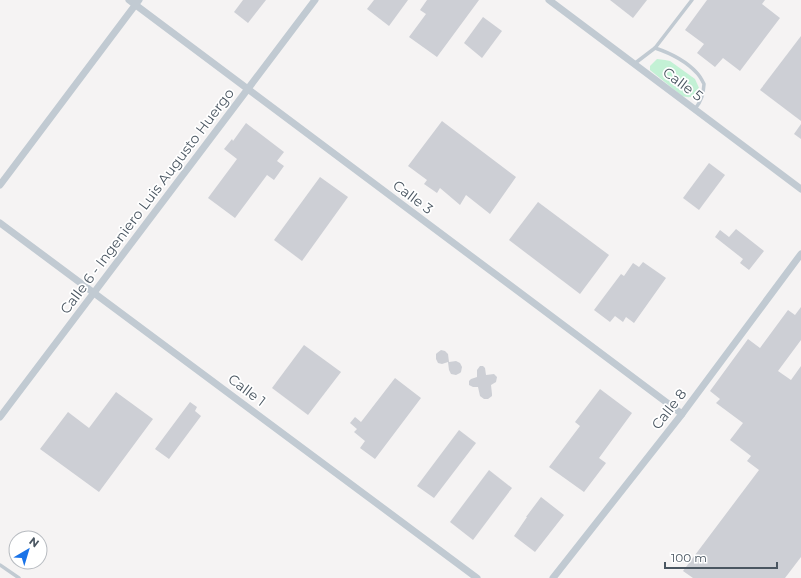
<svg xmlns="http://www.w3.org/2000/svg" width="801" height="578" viewBox="0 0 801 578" font-family="Montserrat,sans-serif">
	<rect width="100%" height="100%" fill="#f5f3f3"/>
	<!-- green -->
	<path fill="#c3f1d5" d="M657 59 665 60 670 61 695 79 699 88C695 96 692 99 682 96L650 70V66Z"/>
	<!-- building -->
	<g fill="#cdcfd5">
		<path d="M243 0H266L248 23 234 12Z"/>
		<path d="M374 0H408L389 26 367 9Z"/>
		<path d="M427 0H479L437 57 409 37 426 14 420 10Z"/>
		<path d="M610 0H647L633 18Z"/>
		<path d="M707 0H765L762 4 780 18 740 71 723 58 715 67 697 53 704 44 685 30Z"/>
		<path d="M483 17 502 31 482 58 464 43Z"/>
		<path d="M801 36V121L760 90Z"/>
		<path d="M442 121 516 177 490 214 466 195 460 205 440 188 437 193 424 184 427 180 408 166Z"/>
		<path d="M246 123 284 152 277 161 284 166 274 180 267 175 235 218 208 198 237 159 224 149 232 139 233 141Z"/>
		<path d="M801 124V139L794 134Z"/>
		<path d="M709 163 725 175 699 210 683 198Z"/>
		<path d="M320 177 348 197 302 261 274 240Z"/>
		<path d="M538 202 609 255 580 294 509 240Z"/>
		<path d="M736 229 764 251 749 270 740 263 743 259 715 237 720 230 729 237Z"/>
		<path d="M643 262 666 278 634 323 626 317 623 322 615 316 610 322 594 310 621 274 624 276 633 263 639 267Z"/>
		<path d="M801 307V340L778 371 791 380 801 366V557L785 578H693L683 571 759 470 747 461 751 456 730 440 743 423 716 403 720 399 710 391 748 339 760 348 788 310 795 315Z"/>
		<path d="M304 345 341 372 308 415 272 388Z"/>
		<path d="M441 350 445 351 448 354 449 362 456 361 460 363 462 367 461 372 460 373 456 375 451 374 449 370 448 362 442 364 438 363 436 359V354L437 353Z"/>
		<path d="M480 366H483L485 368 486 375 494 374 497 377 496 382 491 385 492 394V396L488 399H484L480 396 478 387H473L469 385V381L471 379 477 377V370Z"/>
		<path d="M395 378 421 398 375 459 360 448 365 441 354 432 357 429 350 423 355 417 361 422Z"/>
		<path d="M600 389 632 413 599 458 606 463 584 492 549 467 580 426 575 422Z"/>
		<path d="M116 392 153 419 99 492 40 449 68 412 89 428Z"/>
		<path d="M190 402 197 407 195 411 201 416 169 459 155 449Z"/>
		<path d="M459 430 476 443 434 498 417 486Z"/>
		<path d="M489 470 512 488 473 540 450 522Z"/>
		<path d="M541 497 564 515 535 552 514 536 527 517H526Z"/>
	</g>
	<g fill="none" stroke-linecap="round" stroke-linejoin="round">
		<!-- service -->
		<g stroke="#c1cad2" stroke-width="3.5">
			<path d="M655 48C670 53 686 61 697 73 700 76 702 80 704 84 703 95 702 100 695 109"/>
			<path d="M634 64 655 48 692 0"/>
			<path d="M0 565 19 578"/>
		</g>
		<!-- minor -->
		<g stroke="#c1cad2" stroke-width="7">
			<path d="M129 0 682 414"/>
			<path d="M549 0 801 189"/>
			<path d="M0 185 139 0"/>
			<path d="M0 223 477 578"/>
			<path d="M0 417 315 0"/>
			<path d="M553 578 682 414 801 254"/>
		</g>
	</g>
	<g text-anchor="middle" stroke-width="3.5" stroke-linejoin="round" paint-order="stroke">
		<!-- street labels -->
		<g font-size="14" fill="#4a5661" stroke="#fff">
			<text transform="translate(683 84) rotate(37)" y="5">Calle 5</text>
			<text transform="translate(413 197) rotate(37)" y="5">Calle 3</text>
			<text transform="translate(147 201) rotate(-53)" y="5">Calle 6 - Ingeniero Luis Augusto Huergo</text>
			<text transform="translate(247 390) rotate(37)" y="5">Calle 1</text>
			<text transform="translate(669 409) rotate(-52)" y="5">Calle 8</text>
		</g>
	</g>
	<!-- north arrow -->
	<g transform="translate(28 550) rotate(38)"><circle r="19" fill="#ffffff" stroke="#b7bbc0"/>
	<path d="M0-3L7 15L0 10L-7 15Z" fill="#1a73e8"/>
	<text y="-6" font-size="11" font-weight="bold" text-anchor="middle" fill="#4a5661">N</text>
	</g>
	<!-- scale -->
	<path d="M665 562v6h112v-6" fill="none" stroke="#4a5661" stroke-width="2"/>
	<text x="671" y="562" font-size="12" fill="#4a5661" stroke="#ffffff" stroke-width="3" paint-order="stroke">100 m</text>
</svg>
